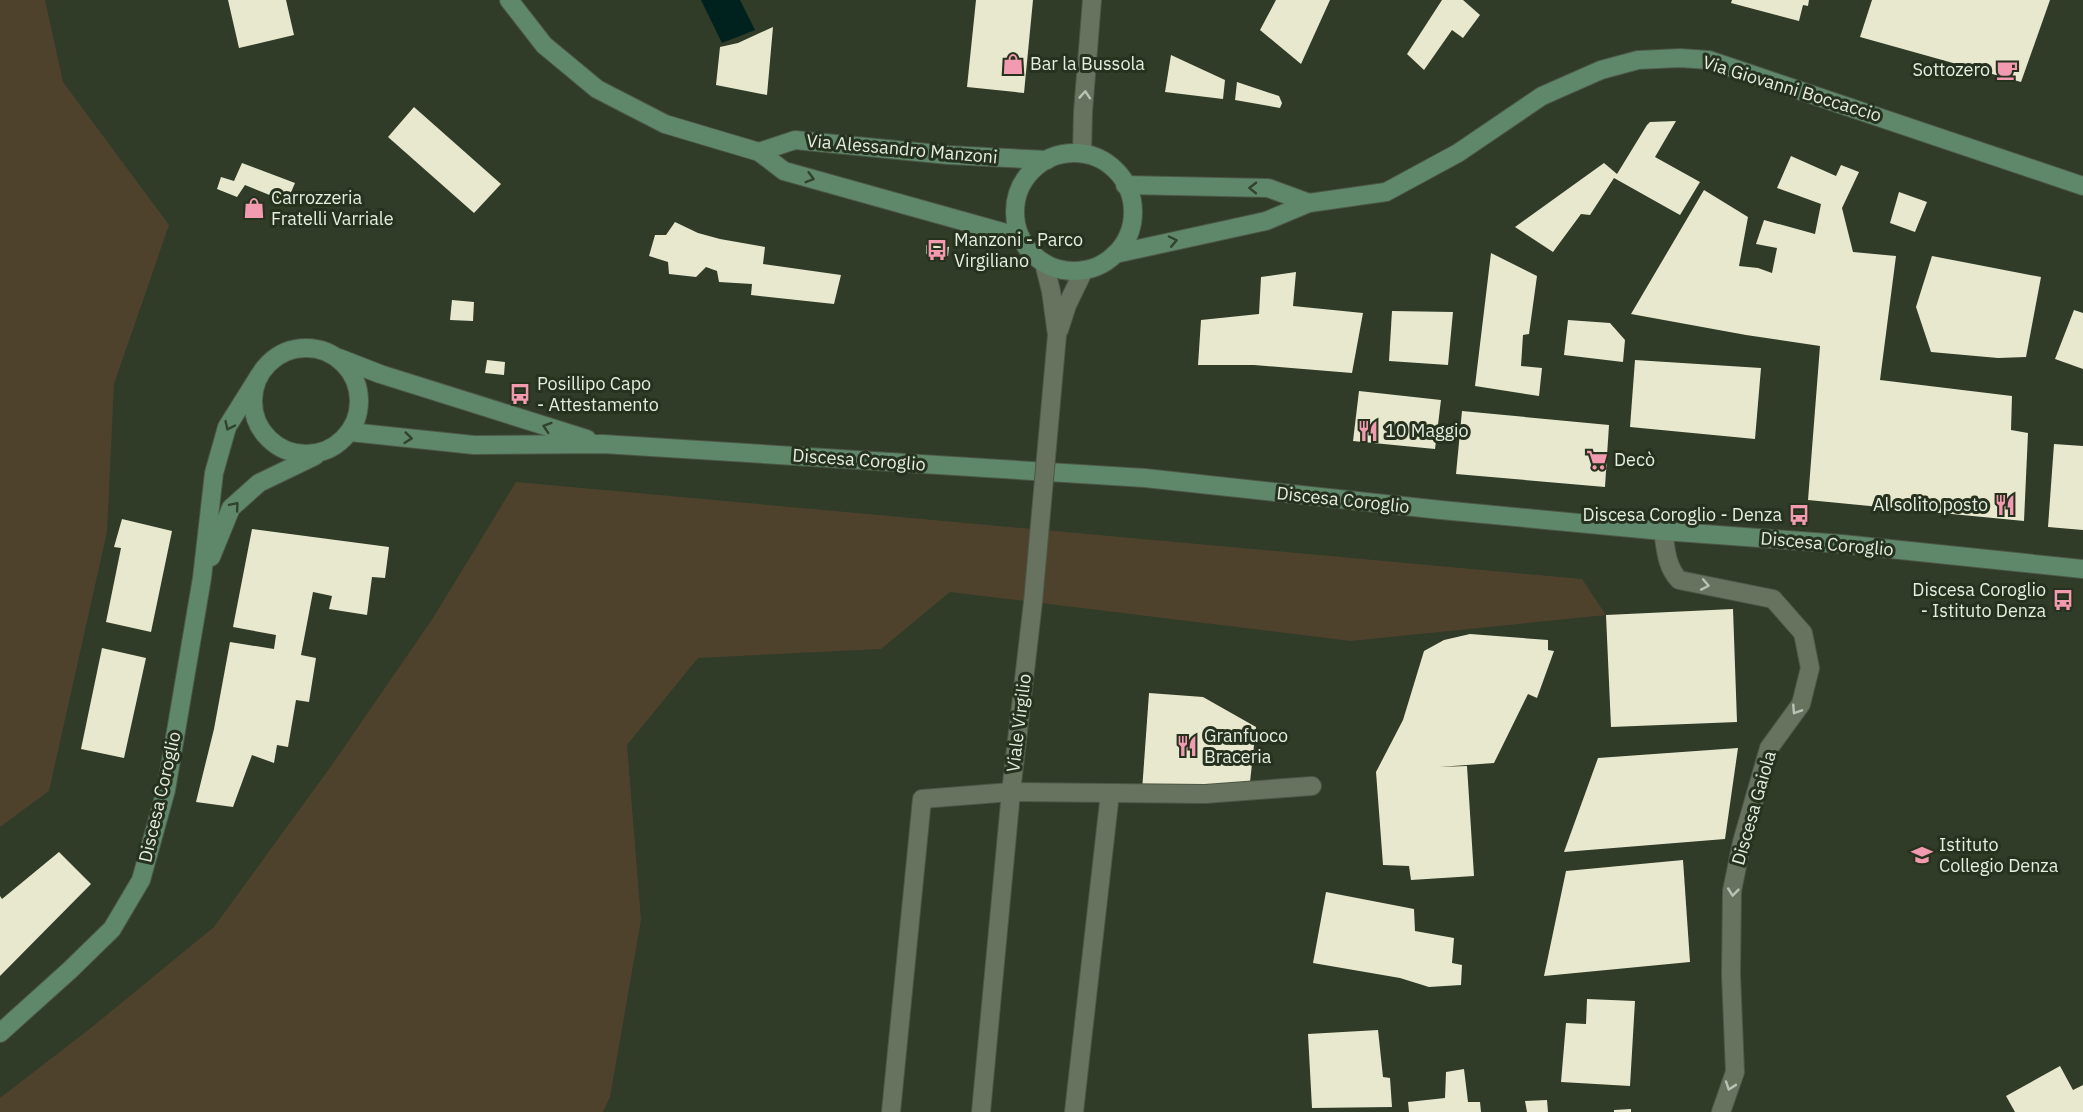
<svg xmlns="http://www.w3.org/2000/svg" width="2083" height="1112" viewBox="0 0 2083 1112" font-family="'IBM Plex Sans',sans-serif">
	<rect width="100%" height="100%" fill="#303b28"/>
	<!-- green -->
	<g fill="#4e422d">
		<path d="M0 0H45L63 82 169 225 114 384 107 532 49 791 0 827Z"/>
		<path d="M516 482 1582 579 1606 615 1351 641 950 592 881 649 698 658 627 745 641 920 610 1097 603 1112H0V1098L92 1027 214 927 334 762 433 618Z"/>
	</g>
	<!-- water -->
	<path fill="#00221e" d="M701 0H740L755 30 722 43Z"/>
	<!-- building -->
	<g fill="#e8e8ce">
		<path d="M228 0H286L294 35 239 48Z"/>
		<path d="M976 0H1033L1024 93 967 87Z"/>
		<path d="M1276 0H1330L1301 64 1260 30Z"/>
		<path d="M1442 0H1463L1480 15 1463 38 1452 30 1424 70 1407 54Z"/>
		<path d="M1732 0H1809L1808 6 1803 5 1799 21 1731 3Z"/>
		<path d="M1872 0H2050L2021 82 1860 37Z"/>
		<path d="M773 27 767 95 716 85 720 47 738 43Z"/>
		<path d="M1171 55 1225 80 1223 99 1165 92Z"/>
		<path d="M1237 82 1279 96 1282 103 1280 108 1235 100Z"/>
		<path d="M414 107 501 184 474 213 388 137Z"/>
		<path d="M1676 121 1655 157 1700 182 1680 215 1614 178 1590 215 1581 214 1553 252 1515 227 1604 163 1617 174 1647 125 1650 122Z"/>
		<path d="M1791 156 1836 176 1841 165 1859 172 1842 208 1853 252 1896 256 1880 380 2012 396 2011 430 2028 433 2024 521 1808 500 1820 346 1746 335 1631 314 1704 190 1748 217 1739 266 1758 268 1772 273 1777 248 1756 244 1764 220 1815 234 1821 204 1777 188Z"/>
		<path d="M242 163 295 183 287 202 245 185 237 197 217 189 221 177 234 181Z"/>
		<path d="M1899 192 1927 202 1915 232 1890 223Z"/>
		<path d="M675 222 698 233 720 239 765 247 763 264 841 275 834 304 751 295 752 284 719 282 717 271 706 267 696 277 669 274 668 262 649 256 655 235H666Z"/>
		<path d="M926 245 949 247 948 256 926 254Z"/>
		<path d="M1491 253 1537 276 1529 334 1523 335 1521 366 1542 368 1539 396 1475 386Z"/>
		<path d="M1932 256 2041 277 2026 357 1998 358 1931 352 1916 307Z"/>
		<path d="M1296 272 1293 306 1363 313 1352 373 1254 365H1198L1201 320 1259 314 1261 277Z"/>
		<path d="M452 300 474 302 473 321 450 320Z"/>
		<path d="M2074 310 2083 313V369L2055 359Z"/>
		<path d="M1392 311 1453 312 1448 365 1389 361Z"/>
		<path d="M1568 320 1610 323 1625 340 1623 362 1564 355Z"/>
		<path d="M487 360 505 362 504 375 485 373Z"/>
		<path d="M1635 360 1761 368 1755 439 1630 427Z"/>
		<path d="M1359 391 1441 400 1435 449 1353 441Z"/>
		<path d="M1462 411 1609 425 1605 487 1456 474Z"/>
		<path d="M2054 444 2083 446V530L2048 527Z"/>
		<path d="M122 519 172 531 151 632 106 622 121 548 114 547Z"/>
		<path d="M252 529 389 547 385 578 372 577 367 615 329 609 332 596 313 592 301 655 316 658 309 702 296 700 288 747 277 745 274 763 252 755 233 807 196 802 214 729 230 642 274 649 276 635 233 627Z"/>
		<path d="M1733 609 1737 722 1611 727 1606 615Z"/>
		<path d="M1470 634 1548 640V650L1554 651 1537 698 1528 694 1494 763 1439 767 1467 766 1474 876 1411 880 1409 866 1383 865 1376 772 1403 720 1424 651 1444 640Z"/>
		<path d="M102 648 146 658 124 758 81 749Z"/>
		<path d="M1149 693 1203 697 1256 727 1250 782 1142 791Z"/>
		<path d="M1738 748 1725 839 1564 852 1598 758Z"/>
		<path d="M59 852 91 884 0 976V896L2 899Z"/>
		<path d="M1683 860 1690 962 1544 976 1566 871Z"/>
		<path d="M1326 892 1414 909 1415 931 1454 938 1452 963 1462 965 1461 985 1429 987 1400 978 1313 963Z"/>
		<path d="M1587 999 1635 1001 1630 1086 1561 1082 1566 1023 1586 1024Z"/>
		<path d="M1378 1030 1383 1077 1390 1078 1392 1107 1312 1108 1308 1034Z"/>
		<path d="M2060 1066 2073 1090 2083 1085V1112H2015L2006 1096Z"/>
		<path d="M1464 1069 1468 1102H1480L1481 1112H1409L1408 1102 1445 1098 1446 1072Z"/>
		<path d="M1547 1100 1548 1112H1527L1525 1101Z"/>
		<path d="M1631 1109V1112H1614V1110Z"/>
	</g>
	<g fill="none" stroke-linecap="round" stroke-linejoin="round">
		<defs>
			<g id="lane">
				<path d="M1663 531C1666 549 1666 566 1679 580L1773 599 1803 633 1810 668 1801 704 1769 748 1742 842 1732 891 1731 974 1735 1072 1721 1112"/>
				<path d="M891 1112 922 799 1011 792 1205 794 1312 786"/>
				<path d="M1074 1112 1110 793"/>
			</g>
			<g id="street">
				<path d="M1082 153 1083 112 1092 0"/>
				<path d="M1044 263 1051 291 1057 335"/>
				<path d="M1059 330 1067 305 1084 270"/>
				<path d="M981 1112 1011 792 1033 602"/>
			</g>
			<g id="secondary">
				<path d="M509 0 544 45 597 89 665 124 759 152 784 171 1020 237"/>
				<path d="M759 152 795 140 948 155 1047 160"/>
				<circle cx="1074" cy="212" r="59"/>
				<path d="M1125 185 1268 188 1309 203"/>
				<path d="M1115 254 1266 221 1309 203 1386 192 1458 153 1542 96 1601 70 1638 60 1680 58 1709 60 2083 186"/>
				<circle cx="306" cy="401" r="53"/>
				<path d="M339 358 380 374 587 439"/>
				<path d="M350 432 474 445 603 444 1145 478 1441 510 1663 531 1842 544 2083 569"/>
				<path d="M211 557 231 508 259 483 315 456"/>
				<path d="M0 1033 70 970 112 929 141 880 166 790 202 578 214 473 227 427 259 376"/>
			</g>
		</defs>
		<!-- lane casing -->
		<use href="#lane" stroke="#4d5746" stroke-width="20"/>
		<!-- street casing -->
		<use href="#street" stroke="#4d5746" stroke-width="20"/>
		<!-- secondary casing -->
		<use href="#secondary" stroke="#4d5746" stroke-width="20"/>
		<!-- lane -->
		<use href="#lane" stroke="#67735f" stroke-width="18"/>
		<!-- street -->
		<use href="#street" stroke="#67735f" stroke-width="18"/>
		<!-- secondary -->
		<use href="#secondary" stroke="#5e8869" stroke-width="18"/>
		<defs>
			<path id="street-bridge" d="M1033 602 1057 335"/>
		</defs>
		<!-- street-bridge casing -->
		<use href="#street-bridge" stroke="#4d5746" stroke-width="20" stroke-linecap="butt"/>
		<!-- street-bridge -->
		<use href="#street-bridge" stroke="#67735f" stroke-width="18"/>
	</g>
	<!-- one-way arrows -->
	<defs><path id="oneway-chevron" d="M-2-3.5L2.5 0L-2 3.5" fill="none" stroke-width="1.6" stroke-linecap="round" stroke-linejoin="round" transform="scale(1.5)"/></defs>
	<g stroke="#b9c2b4">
		<use href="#oneway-chevron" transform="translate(1085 95) rotate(-86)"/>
		<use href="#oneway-chevron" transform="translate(1705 585) rotate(11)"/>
		<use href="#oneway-chevron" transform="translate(1796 710) rotate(123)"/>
		<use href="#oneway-chevron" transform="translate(1733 892) rotate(96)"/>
		<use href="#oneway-chevron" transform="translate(1730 1086) rotate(109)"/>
	</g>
	<g stroke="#31422d">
		<use href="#oneway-chevron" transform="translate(810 178) rotate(16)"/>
		<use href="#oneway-chevron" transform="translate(1253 188) rotate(-179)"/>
		<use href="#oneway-chevron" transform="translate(1173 241) rotate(-12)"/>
		<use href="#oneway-chevron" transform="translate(229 426) rotate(115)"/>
		<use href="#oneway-chevron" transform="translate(547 427) rotate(-162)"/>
		<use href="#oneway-chevron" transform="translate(408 438) rotate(6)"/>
		<use href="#oneway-chevron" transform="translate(235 506) rotate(-50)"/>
	</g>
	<!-- icons -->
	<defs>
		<symbol id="shop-bare" viewBox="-9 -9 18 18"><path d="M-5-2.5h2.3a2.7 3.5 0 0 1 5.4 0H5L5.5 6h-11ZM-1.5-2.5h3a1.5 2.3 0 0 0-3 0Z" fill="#f29ab0" stroke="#26311e" stroke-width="2.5" paint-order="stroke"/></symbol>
		<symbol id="cafe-bare" viewBox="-9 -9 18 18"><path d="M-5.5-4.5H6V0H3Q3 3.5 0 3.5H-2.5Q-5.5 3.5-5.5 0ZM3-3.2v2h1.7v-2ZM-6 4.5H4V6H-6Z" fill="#f29ab0" stroke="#26311e" stroke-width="2.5" paint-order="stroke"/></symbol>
		<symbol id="bus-bare" viewBox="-9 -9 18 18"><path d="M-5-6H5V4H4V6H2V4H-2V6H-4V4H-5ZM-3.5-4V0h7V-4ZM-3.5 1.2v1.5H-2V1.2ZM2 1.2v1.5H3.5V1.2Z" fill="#f29ab0" stroke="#26311e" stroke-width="2.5" paint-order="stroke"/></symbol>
		<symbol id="restaurant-bare" viewBox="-9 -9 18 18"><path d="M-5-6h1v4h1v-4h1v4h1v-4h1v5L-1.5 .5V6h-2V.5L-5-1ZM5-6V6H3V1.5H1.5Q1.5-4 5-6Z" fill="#f29ab0" stroke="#26311e" stroke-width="2.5" paint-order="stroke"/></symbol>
		<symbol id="supermarket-bare" viewBox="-9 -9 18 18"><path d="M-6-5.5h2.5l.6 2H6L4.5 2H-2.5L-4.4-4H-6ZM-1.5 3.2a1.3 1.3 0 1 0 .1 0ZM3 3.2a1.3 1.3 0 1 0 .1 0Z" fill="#f29ab0" stroke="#26311e" stroke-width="2.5" paint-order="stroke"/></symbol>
		<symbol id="school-bare" viewBox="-9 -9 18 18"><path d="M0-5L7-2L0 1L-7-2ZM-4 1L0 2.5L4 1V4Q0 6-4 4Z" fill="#f29ab0" stroke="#26311e" stroke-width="2.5" paint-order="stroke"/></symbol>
	</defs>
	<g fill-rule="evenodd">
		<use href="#shop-bare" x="998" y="49" width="30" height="30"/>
		<use href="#cafe-bare" x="1992" y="55" width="30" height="30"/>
		<use href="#shop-bare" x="239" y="193" width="30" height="30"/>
		<use href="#bus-bare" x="922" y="235" width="30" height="30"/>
		<use href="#bus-bare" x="505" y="379" width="30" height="30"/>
		<use href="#restaurant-bare" x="1353" y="416" width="30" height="30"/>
		<use href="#supermarket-bare" x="1582" y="445" width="30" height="30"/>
		<use href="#restaurant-bare" x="1990" y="490" width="30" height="30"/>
		<use href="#bus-bare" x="1784" y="500" width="30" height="30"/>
		<use href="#bus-bare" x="2048" y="585" width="30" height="30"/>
		<use href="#restaurant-bare" x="1172" y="731" width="30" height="30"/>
		<use href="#school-bare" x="1907" y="840" width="30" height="30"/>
	</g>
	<g text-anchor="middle" stroke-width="6" stroke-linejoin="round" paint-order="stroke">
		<!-- poi labels -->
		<g font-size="18" fill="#e5ede1" stroke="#26311e" text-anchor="start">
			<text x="1030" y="70">Bar la Bussola</text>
			<text x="1990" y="76" text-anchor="end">Sottozero</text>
			<text x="271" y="204">Carrozzeria<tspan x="271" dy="21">Fratelli Varriale</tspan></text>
			<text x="954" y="246">Manzoni - Parco<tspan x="954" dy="21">Virgiliano</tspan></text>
			<text x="537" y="390">Posillipo Capo<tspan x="537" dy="21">- Attestamento</tspan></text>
			<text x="1385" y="437">10 Maggio</text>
			<text x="1614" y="466">Decò</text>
			<text x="1988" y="511" text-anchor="end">Al solito posto</text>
			<text x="1782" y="521" text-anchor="end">Discesa Coroglio - Denza</text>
			<text x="2046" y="596" text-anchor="end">Discesa Coroglio<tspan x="2046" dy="21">- Istituto Denza</tspan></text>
			<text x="1204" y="742">Granfuoco<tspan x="1204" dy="21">Braceria</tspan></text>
			<text x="1939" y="851">Istituto<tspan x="1939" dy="21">Collegio Denza</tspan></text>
		</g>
		<!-- street labels -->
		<g font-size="18" fill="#e5ede1" stroke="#26311e">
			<text transform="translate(1792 89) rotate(17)" y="6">Via Giovanni Boccaccio</text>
			<text transform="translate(902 149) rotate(5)" y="6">Via Alessandro Manzoni</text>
			<text transform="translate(859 460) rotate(4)" y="6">Discesa Coroglio</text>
			<text transform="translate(1343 500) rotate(6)" y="6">Discesa Coroglio</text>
			<text transform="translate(1827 544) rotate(5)" y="6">Discesa Coroglio</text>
			<text transform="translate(1019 723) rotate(-83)" y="6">Viale Virgilio</text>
			<text transform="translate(160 797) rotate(-77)" y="6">Discesa Coroglio</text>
			<text transform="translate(1754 808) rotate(-74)" y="6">Discesa Gaiola</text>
		</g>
	</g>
</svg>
